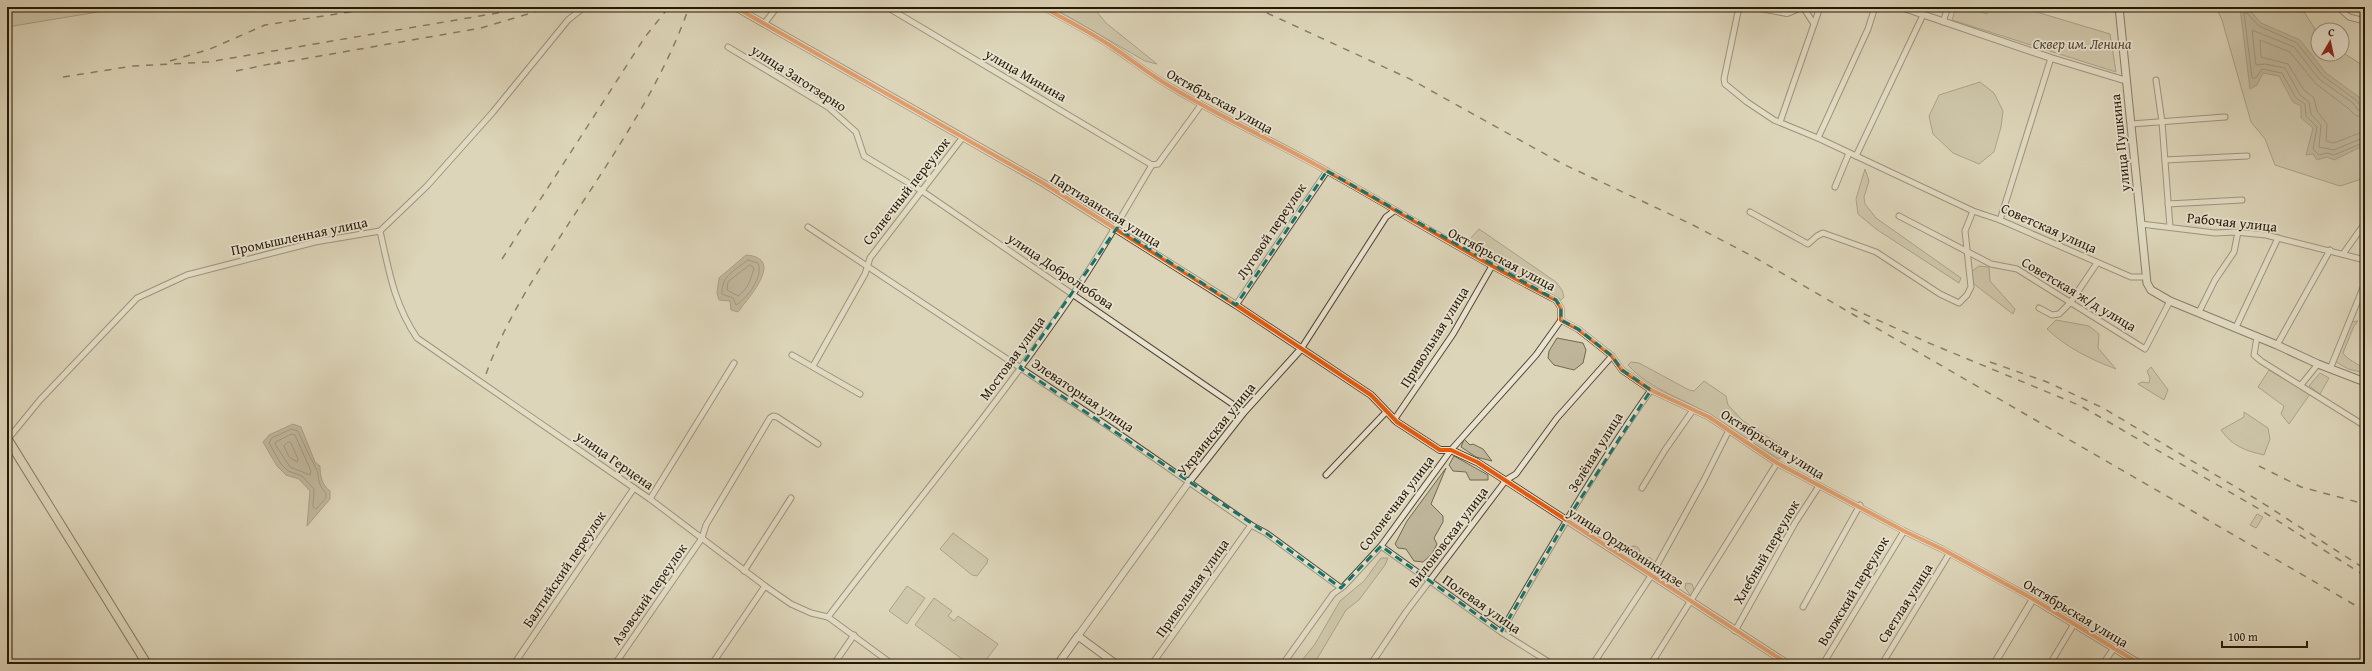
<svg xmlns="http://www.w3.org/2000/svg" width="2372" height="671" viewBox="0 0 2372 671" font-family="'Gentium Book Plus',serif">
	<rect width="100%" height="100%" fill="#ddd5b9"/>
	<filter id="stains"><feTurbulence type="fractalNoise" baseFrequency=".005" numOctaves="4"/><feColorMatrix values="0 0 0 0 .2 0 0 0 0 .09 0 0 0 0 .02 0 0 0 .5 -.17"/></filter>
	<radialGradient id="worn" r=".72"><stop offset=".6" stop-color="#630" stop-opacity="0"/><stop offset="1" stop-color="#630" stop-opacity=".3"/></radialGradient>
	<!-- green -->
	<g fill="#beb59a" stroke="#726650">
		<path d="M16 7H128L7 27V9Z"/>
		<path d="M1052 7H1093L1106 23 1157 64 1145 61Z"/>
		<path d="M1956 7H1965L1987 14 1990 7H2020L2110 34 2116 72 1952 20Z"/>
		<path d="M2216 7H2301L2318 34V54H2342V52L2365 67V178L2340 186 2275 165 2265 139 2251 122 2222 20Z"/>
		<path d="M1980 82 1994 93 2003 111 2001 127 1994 152 1979 164 1953 153 1933 134 1929 116 1939 95Z"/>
		<path d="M1865 169 1869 181 1864 197 1865 204 1876 218 1961 278 1959 283 1876 229 1858 214 1856 199Z"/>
		<path d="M1479 229 1556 282 1562 290 1564 297 1561 300 1451 238V231L1470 239Z"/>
		<path d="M1979 266 1989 267 1990 281 2015 309 2013 314 1974 284 1971 272Z"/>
		<path d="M2056 320 2089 326 2099 334 2098 348 2116 369C2090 359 2067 348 2047 329Z"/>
		<path d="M2358 321 2354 326 2343 353C2350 363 2362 363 2365 373L2348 369 2336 362 2334 355 2351 322Z"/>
		<path d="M1557 338 1583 343 1586 350 1583 363 1574 370 1554 365 1548 358 1549 351Z"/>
		<path d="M1631 362 1639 363 1689 390 1694 391 1704 381 1726 396 1728 405 1743 421 1780 445 1784 456 1779 459C1756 446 1736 431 1714 417 1686 399 1651 391 1628 365Z"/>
		<path d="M2151 367 2168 390 2164 400 2138 384 2142 382 2149 383 2150 378 2147 371Z"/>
		<path d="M2269 370 2310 394 2289 424 2281 414 2284 406 2258 387Z"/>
		<path d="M2320 373 2329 378 2320 394 2309 386Z"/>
		<path d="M2244 412 2268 428 2270 439 2264 455C2246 451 2232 446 2221 430L2244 417Z"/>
		<path d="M1464 439 1470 445 1473 444 1483 449 1492 461 1476 457 1461 447Z"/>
		<path d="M1454 456 1488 475V480H1470L1466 472 1453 471 1449 465Z"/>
		<path d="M1446 468 1431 504 1443 516V522L1434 538 1437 544 1432 554 1423 562 1414 561 1406 549 1398 548 1395 544 1407 521Z"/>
		<path d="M2257 514 2263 517 2256 528 2250 525Z"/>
		<path d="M953 533 988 559 987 563 977 576 972 575 940 549Z"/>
		<circle cx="1634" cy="552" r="6"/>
		<circle cx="1648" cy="563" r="5.5"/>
		<path d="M1381 558H1388L1385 565 1359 600 1346 610 1314 664H1299L1315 644 1340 601 1364 581Z"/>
		<path d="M1660 567 1672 573 1669 579 1658 573Z"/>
		<path d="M1686 583 1692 584 1694 590 1691 596 1685 588Z"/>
		<path d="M907 586 925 598 907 624 889 611Z"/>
		<path d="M934 598 952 611 948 616 954 621 958 616 998 644 983 664H969L915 625Z"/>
	</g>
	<!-- water -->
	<g fill="#9f957c" stroke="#6f634c">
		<path d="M2240 7H2247L2261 23 2300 40 2326 73 2359 97 2365 105V145L2334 160 2327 157 2317 160 2313 154 2306 155 2313 128 2301 118V106L2293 102 2279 76 2263 73 2257 85 2250 89Z"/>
		<path d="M746 255C786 258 748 298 738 312L731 310 730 301 719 300 717 293 719 278Z"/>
		<path d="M293 424 301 427 315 462 320 466C320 476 322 485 330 491V499L307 526 310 491 299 479 286 475 277 466 263 442 269 435Z"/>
	</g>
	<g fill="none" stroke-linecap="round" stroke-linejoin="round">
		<!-- shore -->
		<g stroke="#625640" stroke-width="1">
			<path d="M2365 107 2361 106 2356 100 2323 76 2297 43 2259 26 2247 13H2244L2252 78H2256L2262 69 2282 73 2296 98 2305 104 2306 116 2317 127 2313 149 2319 155 2327 153 2334 155 2365 142"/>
			<path d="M2365 112 2358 110 2353 103 2319 79 2294 47 2252 30 2256 65 2265 64 2285 68 2300 95 2309 102 2311 114 2321 125 2319 147 2334 150 2365 137"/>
			<path d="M2365 118 2355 115 2348 108 2316 84 2290 52 2260 40 2261 57 2288 64 2304 90 2314 98 2317 111 2327 124 2326 141 2334 143 2365 131"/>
			<path d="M748 260 758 263C764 276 747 299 736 305L733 298 722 294C721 275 736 270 748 260Z"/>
			<path d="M750 265 754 268C751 279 748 289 738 296L727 290 728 282Z"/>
			<path d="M292 429 298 431C304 444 309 456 316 468 320 475 316 484 326 493V498L316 509 313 507 314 489 302 476 288 471 281 464 269 443 272 438Z"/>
			<path d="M292 434 295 435 311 471 310 475 290 467 275 444 276 442Z"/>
			<path d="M289 442 291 443 298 459 297 462 289 457 284 446Z"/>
		</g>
		<defs>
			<g id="minor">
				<path d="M887 7 1152 165"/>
				<path d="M1043 7C1066 20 1092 33 1114 48 1133 61 1150 75 1171 87 1222 118 1276 142 1327 171 1404 214 1477 260 1556 300L1561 308V320L1578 329 1612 356 1622 370 1651 390 1709 417 1777 463 1904 531 1942 549 2033 599"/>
				<path d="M1739 7 1724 79 1725 84 1747 102 1774 120 1820 139 1973 211 2000 220 2131 277H2145"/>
				<path d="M1803 7 1814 24"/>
				<path d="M2338 7 2349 17 2365 21"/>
				<path d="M2120 8 2128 7"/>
				<path d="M1943 22 1948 7"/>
				<path d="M764 24 777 7"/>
				<path d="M728 47 828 107 856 132 864 156 922 191 1244 412"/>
				<path d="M2156 80 2162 122 2170 227"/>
				<path d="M1780 122 1820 7"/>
				<path d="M2131 124 2225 117"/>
				<path d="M1818 138 1868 29 1875 7"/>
				<path d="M1856 156 1923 15"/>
				<path d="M2165 160 2247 156"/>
				<path d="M1152 165 1158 164 1201 105"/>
				<path d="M1835 187 1849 153"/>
				<path d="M2168 204 2242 200"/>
				<path d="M1750 212 1808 244 1817 236 1823 233 1876 252 1940 294 1959 303 1967 295 1971 287 1965 231 1973 211"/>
				<path d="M1899 216 1991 264 2017 269 2145 349 2170 301"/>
				<path d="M2000 220 2051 58"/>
				<path d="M2141 224 2215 233 2235 232 2266 235 2365 260"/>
				<path d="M808 227 1105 424 1251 525 1266 533 1341 588"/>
				<path d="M380 231C389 271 394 304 417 338L650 499 765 586 791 604 811 613 828 617 892 664"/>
				<path d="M2343 254 2365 223"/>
				<path d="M1236 305 1327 171"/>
				<path d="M2039 308 2052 315 2059 314 2070 303 2097 263"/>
				<path d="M2199 312 2215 280 2234 252 2238 232"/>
				<path d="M2236 327 2278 238"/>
				<path d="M2257 337 2254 355 2261 361 2365 426"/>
				<path d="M2277 345 2330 250"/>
				<path d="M1301 349 1386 217 1394 211"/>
				<path d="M792 355 860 394"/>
				<path d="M813 366 865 274 870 258 963 137"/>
				<path d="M2330 369 2365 283"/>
				<path d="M2301 385 2318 364"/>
				<path d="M1394 420 1453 334 1492 266"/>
				<path d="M8 439 40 400 137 298 187 275 315 242 380 231 427 186 493 112 568 20 583 8 589 7"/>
				<path d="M1326 475 1386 412"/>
				<path d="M1642 488 1665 450 1693 410"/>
				<path d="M650 499 734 363"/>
				<path d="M1381 546 1501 632 1552 664"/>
				<path d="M744 571 791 498"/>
				<path d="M1803 607 1860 505"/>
				<path d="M828 617C910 509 997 406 1073 294 1102 252 1126 208 1152 165"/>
				<path d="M1735 631 1795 523 1819 486"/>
				<path d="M1501 632C1549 550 1596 467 1651 390"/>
				<path d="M514 664 634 488"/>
				<path d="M615 664 702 538 706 525 770 418 773 416 777 417 818 444"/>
				<path d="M712 664 765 586"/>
				<path d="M834 664 854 635"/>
				<path d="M1152 664 1251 525"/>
				<path d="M1283 664 1333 594 1344 586 1381 546 1451 450 1536 355 1561 320"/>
				<path d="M1371 664 1406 612 1506 480 1516 474 1557 418 1612 356"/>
				<path d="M1593 664 1651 576 1704 480 1729 430"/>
				<path d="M1651 664 1777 463"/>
				<path d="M1823 664 1904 531"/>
				<path d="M1882 664 1949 554"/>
				<path d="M2050 664 2074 624"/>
				<path d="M2103 664 2114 648"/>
			</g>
			<g id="tertiary">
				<path d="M735 7 1043 183 1236 305 1371 395 1397 422 1440 450H1451L1477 462 1788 664"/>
				<path d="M1755 7 1787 13 1801 7"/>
				<path d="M1901 7 2051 58 2127 81"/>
				<path d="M1078 636 1189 482 1244 412 1301 349"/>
				<path d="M1994 664 2033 599 2140 664"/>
			</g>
			<g id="secondary">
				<path d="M2119 7 2147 283 2151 290 2170 301 2277 345 2318 364 2365 382"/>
				<path d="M1058 664 1078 636 1116 664"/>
			</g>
			<path id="primary" d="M7 438 147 664"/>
		</defs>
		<!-- minor casing -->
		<use href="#minor" stroke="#544732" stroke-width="7"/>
		<!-- tertiary casing -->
		<use href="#tertiary" stroke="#544732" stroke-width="8"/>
		<!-- secondary casing -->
		<use href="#secondary" stroke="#261805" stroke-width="9"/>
		<!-- primary casing -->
		<use href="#primary" stroke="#261805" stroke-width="10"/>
		<!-- minor -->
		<use href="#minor" stroke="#e9e4d2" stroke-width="5"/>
		<!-- tertiary -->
		<use href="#tertiary" stroke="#e9e4d2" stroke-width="6"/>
		<!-- secondary -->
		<use href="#secondary" stroke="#e9e4d2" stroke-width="7"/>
		<!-- primary -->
		<use href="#primary" stroke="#ddd5b9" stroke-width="8"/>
		<!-- rail -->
		<g stroke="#261805" stroke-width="1.5" stroke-dasharray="7 7" stroke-linecap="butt">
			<path d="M1254 7 1410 79 1563 164 1693 225 1754 257 2365 611"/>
			<path d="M170 61 210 49 265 25 382 7"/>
			<path d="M274 64 481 28 551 7"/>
			<path d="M236 71 280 62"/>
			<path d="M63 77 133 66 208 62 533 7"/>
			<path d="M502 259 645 37 669 7"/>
			<path d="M1851 308 1929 343 2081 406 2259 509 2365 576"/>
			<path d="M1990 362 2047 382 2103 408 2261 502 2365 569"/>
			<path d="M486 374C504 324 532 281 560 237 607 164 660 90 689 7"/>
			<path d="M2259 466 2301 487 2365 504"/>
		</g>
		<defs>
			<g id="cycleway">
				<path d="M735 7 1043 183 1236 305 1371 395 1397 422 1440 450H1451L1477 462 1788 664"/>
				<path d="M1043 7C1066 20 1092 33 1114 48 1133 61 1150 75 1171 87 1222 118 1276 142 1327 171 1404 214 1477 260 1556 300L1561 308V320L1578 329 1612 356 1622 370 1651 390 1709 417 1777 463 1904 531 1942 549 2033 599 2140 664"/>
			</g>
		</defs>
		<!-- cycleway casing -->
		<use href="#cycleway" stroke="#e9e4d2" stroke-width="6"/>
		<!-- cycleway -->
		<use href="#cycleway" stroke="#e8590c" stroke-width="4"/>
	</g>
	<!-- marked area -->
	<path d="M0 0H2372V671H0ZM1327 171 1556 300 1561 308V320L1578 329 1612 356 1622 370 1651 390 1566 521 1501 632 1381 546 1341 588 1266 533 1020 368 1117 228 1236 305Z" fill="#ddd5b9" fill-opacity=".55" fill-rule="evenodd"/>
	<path fill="none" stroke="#0f766e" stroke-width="3" stroke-dasharray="8 5" stroke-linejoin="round" d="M1327 171 1556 300 1561 308V320L1578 329 1612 356 1622 370 1651 390 1566 521 1501 632 1381 546 1341 588 1266 533 1020 368 1117 228 1236 305Z"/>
	<g text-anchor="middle" stroke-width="3.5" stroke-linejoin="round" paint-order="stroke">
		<!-- park labels -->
		<g font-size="14" font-style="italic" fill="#544732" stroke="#e9e4d2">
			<text x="2082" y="49">Сквер им. Ленина</text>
		</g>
		<!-- street labels -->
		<g font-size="14" fill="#261805" stroke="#e9e4d2">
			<text transform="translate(1026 75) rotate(30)" y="5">улица Минина</text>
			<text transform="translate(799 78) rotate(33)" y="5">улица Заготзерно</text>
			<text transform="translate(1220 101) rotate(29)" y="5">Октябрьская улица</text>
			<text transform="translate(2120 143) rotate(-96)" y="5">улица Пушкина</text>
			<text transform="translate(906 191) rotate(-52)" y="5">Солнечный переулок</text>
			<text transform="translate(1106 210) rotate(32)" y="5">Партизанская улица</text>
			<text transform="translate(2232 222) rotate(6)" y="5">Рабочая улица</text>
			<text transform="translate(2049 228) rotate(24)" y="5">Советская улица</text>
			<text transform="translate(1271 231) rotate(-56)" y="5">Луговой переулок</text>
			<text transform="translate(299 236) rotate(-12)" y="5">Промышленная улица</text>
			<text transform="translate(1502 259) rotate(28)" y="5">Октябрьская улица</text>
			<text transform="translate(1061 271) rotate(34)" y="5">улица Добролюбова</text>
			<text transform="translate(2079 294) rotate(31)" y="5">Советская ж/д улица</text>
			<text transform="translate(1434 337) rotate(-58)" y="5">Привольная улица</text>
			<text transform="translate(1012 358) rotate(-54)" y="5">Мостовая улица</text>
			<text transform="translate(1083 395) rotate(34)" y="5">Элеваторная улица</text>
			<text transform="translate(1216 429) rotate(-51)" y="5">Украинская улица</text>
			<text transform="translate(1773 444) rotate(32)" y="5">Октябрьская улица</text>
			<text transform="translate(1595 452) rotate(-58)" y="5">Зелёная улица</text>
			<text transform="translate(615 460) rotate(35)" y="5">улица Герцена</text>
			<text transform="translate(1396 503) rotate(-53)" y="5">Солонечная улица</text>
			<text transform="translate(1448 537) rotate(-53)" y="5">Вилоновская улица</text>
			<text transform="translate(1626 547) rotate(33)" y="5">улица Орджоникидзе</text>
			<text transform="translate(1766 552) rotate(-60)" y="5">Хлебный переулок</text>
			<text transform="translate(564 569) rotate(-56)" y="5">Балтийский переулок</text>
			<text transform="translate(1192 588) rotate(-55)" y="5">Привольная улица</text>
			<text transform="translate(1853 591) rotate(-59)" y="5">Волжский переулок</text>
			<text transform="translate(649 594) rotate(-55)" y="5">Азовский переулок</text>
			<text transform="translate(1905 603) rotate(-58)" y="5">Светлая улица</text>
			<text transform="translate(1482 604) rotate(35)" y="5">Полевая улица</text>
			<text transform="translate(2076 613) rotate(31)" y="5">Октябрьская улица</text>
		</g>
	</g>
	<!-- margin -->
	<rect width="2372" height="671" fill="none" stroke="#ddd5b9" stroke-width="24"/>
	<rect x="8" y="8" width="2356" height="655" fill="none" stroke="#261805" stroke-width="2"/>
	<rect x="12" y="12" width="2348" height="647" fill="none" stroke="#261805"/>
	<!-- north arrow -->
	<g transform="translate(2330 42) rotate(9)"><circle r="19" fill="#e9e4d2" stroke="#9b9280"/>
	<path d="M0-3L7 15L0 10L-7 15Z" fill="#8f2418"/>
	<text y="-6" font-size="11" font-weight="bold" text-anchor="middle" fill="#261805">С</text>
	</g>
	<!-- scale -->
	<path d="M2222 641v6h85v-6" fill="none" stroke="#261805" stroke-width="2"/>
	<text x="2228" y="641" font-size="12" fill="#261805" stroke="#e9e4d2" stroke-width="3" paint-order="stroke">100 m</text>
	<rect width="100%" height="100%" filter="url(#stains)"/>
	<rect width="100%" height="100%" fill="url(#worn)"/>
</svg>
